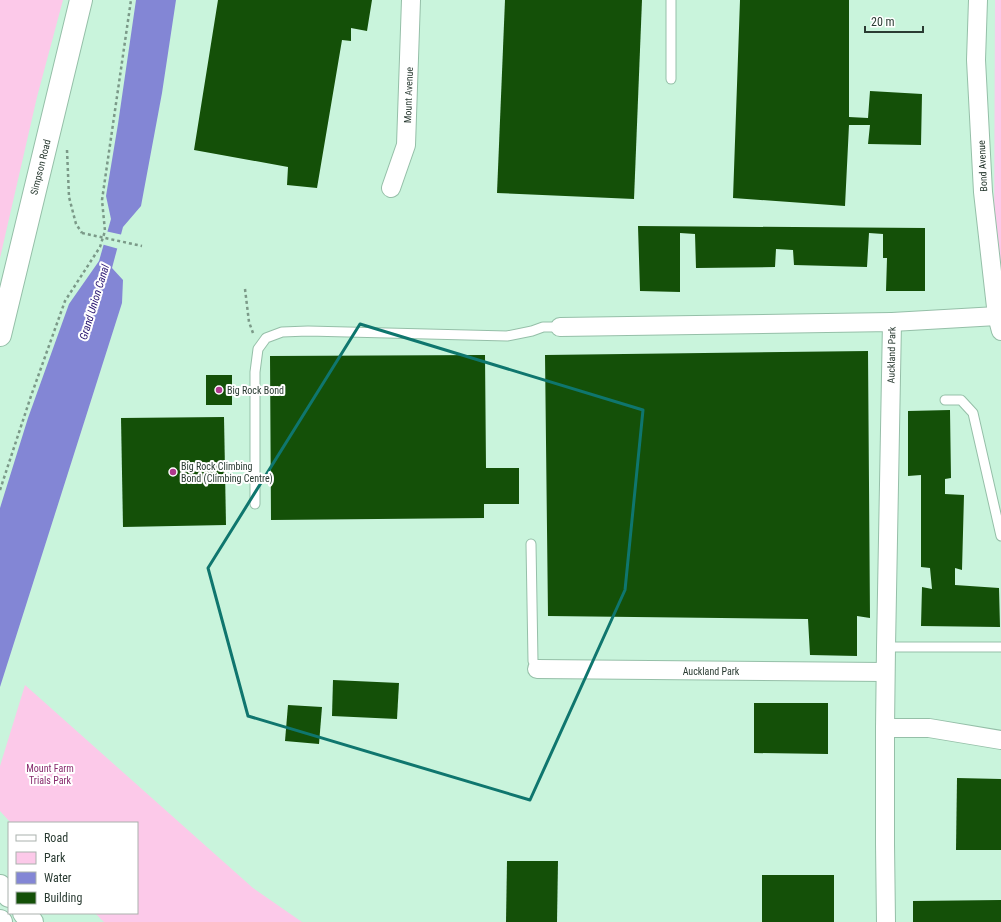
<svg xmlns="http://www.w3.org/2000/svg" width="1001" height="922" viewBox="0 0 1001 922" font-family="'Roboto Condensed',sans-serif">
	<rect width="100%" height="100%" fill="#c9f4dc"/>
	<!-- green -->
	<g fill="#fcc9e9">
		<path d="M0 0H63L37 97 0 258Z"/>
		<path d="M995 0H1001V276L994 242Z"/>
		<path d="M25 685 253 888 302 922H104L95 913H137V823H11L0 811V766Z"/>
	</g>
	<!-- water -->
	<path fill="#8386d5" d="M136 0H176L162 93 141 206 123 227 112 268 123 280 122 303 0 687V508L28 418 69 304 99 261 111 219 106 196 118 124Z"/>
	<!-- pier -->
	<path fill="#c9f4dc" d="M105 231 123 235 119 249 101 244Z"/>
	<!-- building -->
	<g fill="#145008">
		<path d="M218 0H372L367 31 351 28V41L342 40 317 188 287 185 288 167 194 150Z"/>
		<path d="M505 0H642L634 199 497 193Z"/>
		<path d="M740 0H849V117L868 118 870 91 922 94 921 145 868 144 870 125H849L845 206 733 198Z"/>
		<path d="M638 226 925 228V291H886L887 258H883V234L869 233 867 267 794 265 793 250 776 249 775 267 696 268 695 234 680 233V292L640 291Z"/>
		<path d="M868 351 870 618 857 616V656L810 655 808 619 548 616 545 355Z"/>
		<path d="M485 355 486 468H519V504H484V518L271 520 270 356Z"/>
		<rect x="206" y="375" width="26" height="30"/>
		<path d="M950 410 951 478 945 479V494L964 495 962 570 955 568V585L999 588 1000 627 921 626 922 587 932 589 930 568 921 567V475L908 476V411Z"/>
		<path d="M224 417 226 525 123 527 121 418Z"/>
		<path d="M333 680 399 683 397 719 332 716Z"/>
		<path d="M754 703H828V754L754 753Z"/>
		<path d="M288 705 322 707 319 744 285 741Z"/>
		<path d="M957 778 1001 779V850H956Z"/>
		<path d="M507 861H558L557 922H506Z"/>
		<rect x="762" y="875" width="72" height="47"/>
		<path d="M1001 900V922H913V901Z"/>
	</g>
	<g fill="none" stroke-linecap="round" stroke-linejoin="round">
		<defs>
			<g id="service">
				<path d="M671 79V0"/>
				<path d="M945 400H961L973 413 1001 536"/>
				<path d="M255 504V372L258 349 266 338 282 332 308 331 507 336 532 331 543 327H560"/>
				<path d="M531 544 533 661 537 669"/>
				<path d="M886 647H1001"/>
			</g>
			<g id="minor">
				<path d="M978 0 976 60 983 192 997 316 1001 331"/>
				<path d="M391 188 406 145 411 0"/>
				<path d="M892 322 997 316"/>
				<path d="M560 327 892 322 886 647 885 728"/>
				<path d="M537 669 885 672"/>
				<path d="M886 922 885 844V728H929L1001 740"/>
			</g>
			<path id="tertiary" d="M0 335 81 0"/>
			<g id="trunk">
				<path d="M0 886 9 896"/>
				<path d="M24 913 32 922"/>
				<path d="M0 921 1 922"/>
			</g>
		</defs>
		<!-- service casing -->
		<use href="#service" stroke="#95bfa8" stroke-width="11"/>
		<!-- minor casing -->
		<use href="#minor" stroke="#95bfa8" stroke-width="20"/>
		<!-- tertiary casing -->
		<use href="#tertiary" stroke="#95bfa8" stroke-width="24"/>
		<!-- trunk casing -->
		<use href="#trunk" stroke="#95bfa8" stroke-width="24"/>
		<!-- path -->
		<g stroke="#7b9988" stroke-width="2.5" stroke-dasharray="3 3" stroke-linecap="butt">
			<path d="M67 150 69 197 76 224 82 233"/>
			<path d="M245 289 249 322 253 333"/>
			<path d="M0 490 31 396 65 301 100 247 105 231 102 200 131 0"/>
		</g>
		<!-- service -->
		<use href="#service" stroke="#fff" stroke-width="9"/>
		<!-- minor -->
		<use href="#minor" stroke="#fff" stroke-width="18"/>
		<!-- tertiary -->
		<use href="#tertiary" stroke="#fff" stroke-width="22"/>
		<!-- trunk -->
		<use href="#trunk" stroke="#fff" stroke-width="22"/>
		<!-- path-bridge -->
		<path stroke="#7b9988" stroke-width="2.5" stroke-dasharray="3 3" stroke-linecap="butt" d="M82 233 142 246"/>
	</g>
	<!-- marked area -->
	<path fill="none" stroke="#0f766e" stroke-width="3" stroke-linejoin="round" d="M360 324 643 410 625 590 530 800 248 716 208 568Z"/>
	<!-- markers -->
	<g fill="#b0388e" stroke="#fff" stroke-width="1.5">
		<circle cx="219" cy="390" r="4"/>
		<circle cx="173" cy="472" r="4"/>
	</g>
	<g text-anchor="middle" stroke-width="4" stroke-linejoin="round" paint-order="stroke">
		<!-- street labels -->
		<g font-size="10" fill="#2a3b32" stroke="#fff">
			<text transform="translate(408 95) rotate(-88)" y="4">Mount Avenue</text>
			<text transform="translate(982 166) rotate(-93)" y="4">Bond Avenue</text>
			<text transform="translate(40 167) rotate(-76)" y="4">Simpson Road</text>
			<text transform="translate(891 355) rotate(-89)" y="4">Auckland Park</text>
			<text x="711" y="675">Auckland Park</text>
		</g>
		<!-- poi labels -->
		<g font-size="10" fill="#2a3b32" stroke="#fff" text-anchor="start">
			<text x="227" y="394">Big Rock Bond</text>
			<text x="181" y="470">Big Rock Climbing<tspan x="181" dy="12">Bond (Climbing Centre)</tspan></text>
		</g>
		<!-- park labels -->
		<g font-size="10" fill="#882c6e" stroke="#fff">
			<text x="50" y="772">Mount Farm<tspan x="50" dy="12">Trials Park</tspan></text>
		</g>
		<!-- water labels -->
		<g font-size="11" font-style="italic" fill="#23106e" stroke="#fff">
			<text transform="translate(94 302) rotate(-73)" y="4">Grand Union Canal</text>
		</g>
	</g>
	<!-- legend -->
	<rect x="8" y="822" width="130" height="92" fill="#ffffff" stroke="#aab1ad"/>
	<rect x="16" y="835" width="20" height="6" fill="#ffffff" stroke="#aab1ad"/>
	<text x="44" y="842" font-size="12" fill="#2a3b32">Road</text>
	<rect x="16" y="852" width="20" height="12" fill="#fcc9e9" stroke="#aab1ad"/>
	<text x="44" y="862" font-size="12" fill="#2a3b32">Park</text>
	<rect x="16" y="872" width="20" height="12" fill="#8386d5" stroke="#aab1ad"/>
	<text x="44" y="882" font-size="12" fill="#2a3b32">Water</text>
	<rect x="16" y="892" width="20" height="12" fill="#145008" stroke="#aab1ad"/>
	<text x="44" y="902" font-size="12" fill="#2a3b32">Building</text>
	<!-- scale -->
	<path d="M865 26v6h58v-6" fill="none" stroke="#2a3b32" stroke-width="2"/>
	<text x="871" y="26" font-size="12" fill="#2a3b32" stroke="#ffffff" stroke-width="3" paint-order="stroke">20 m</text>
</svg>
